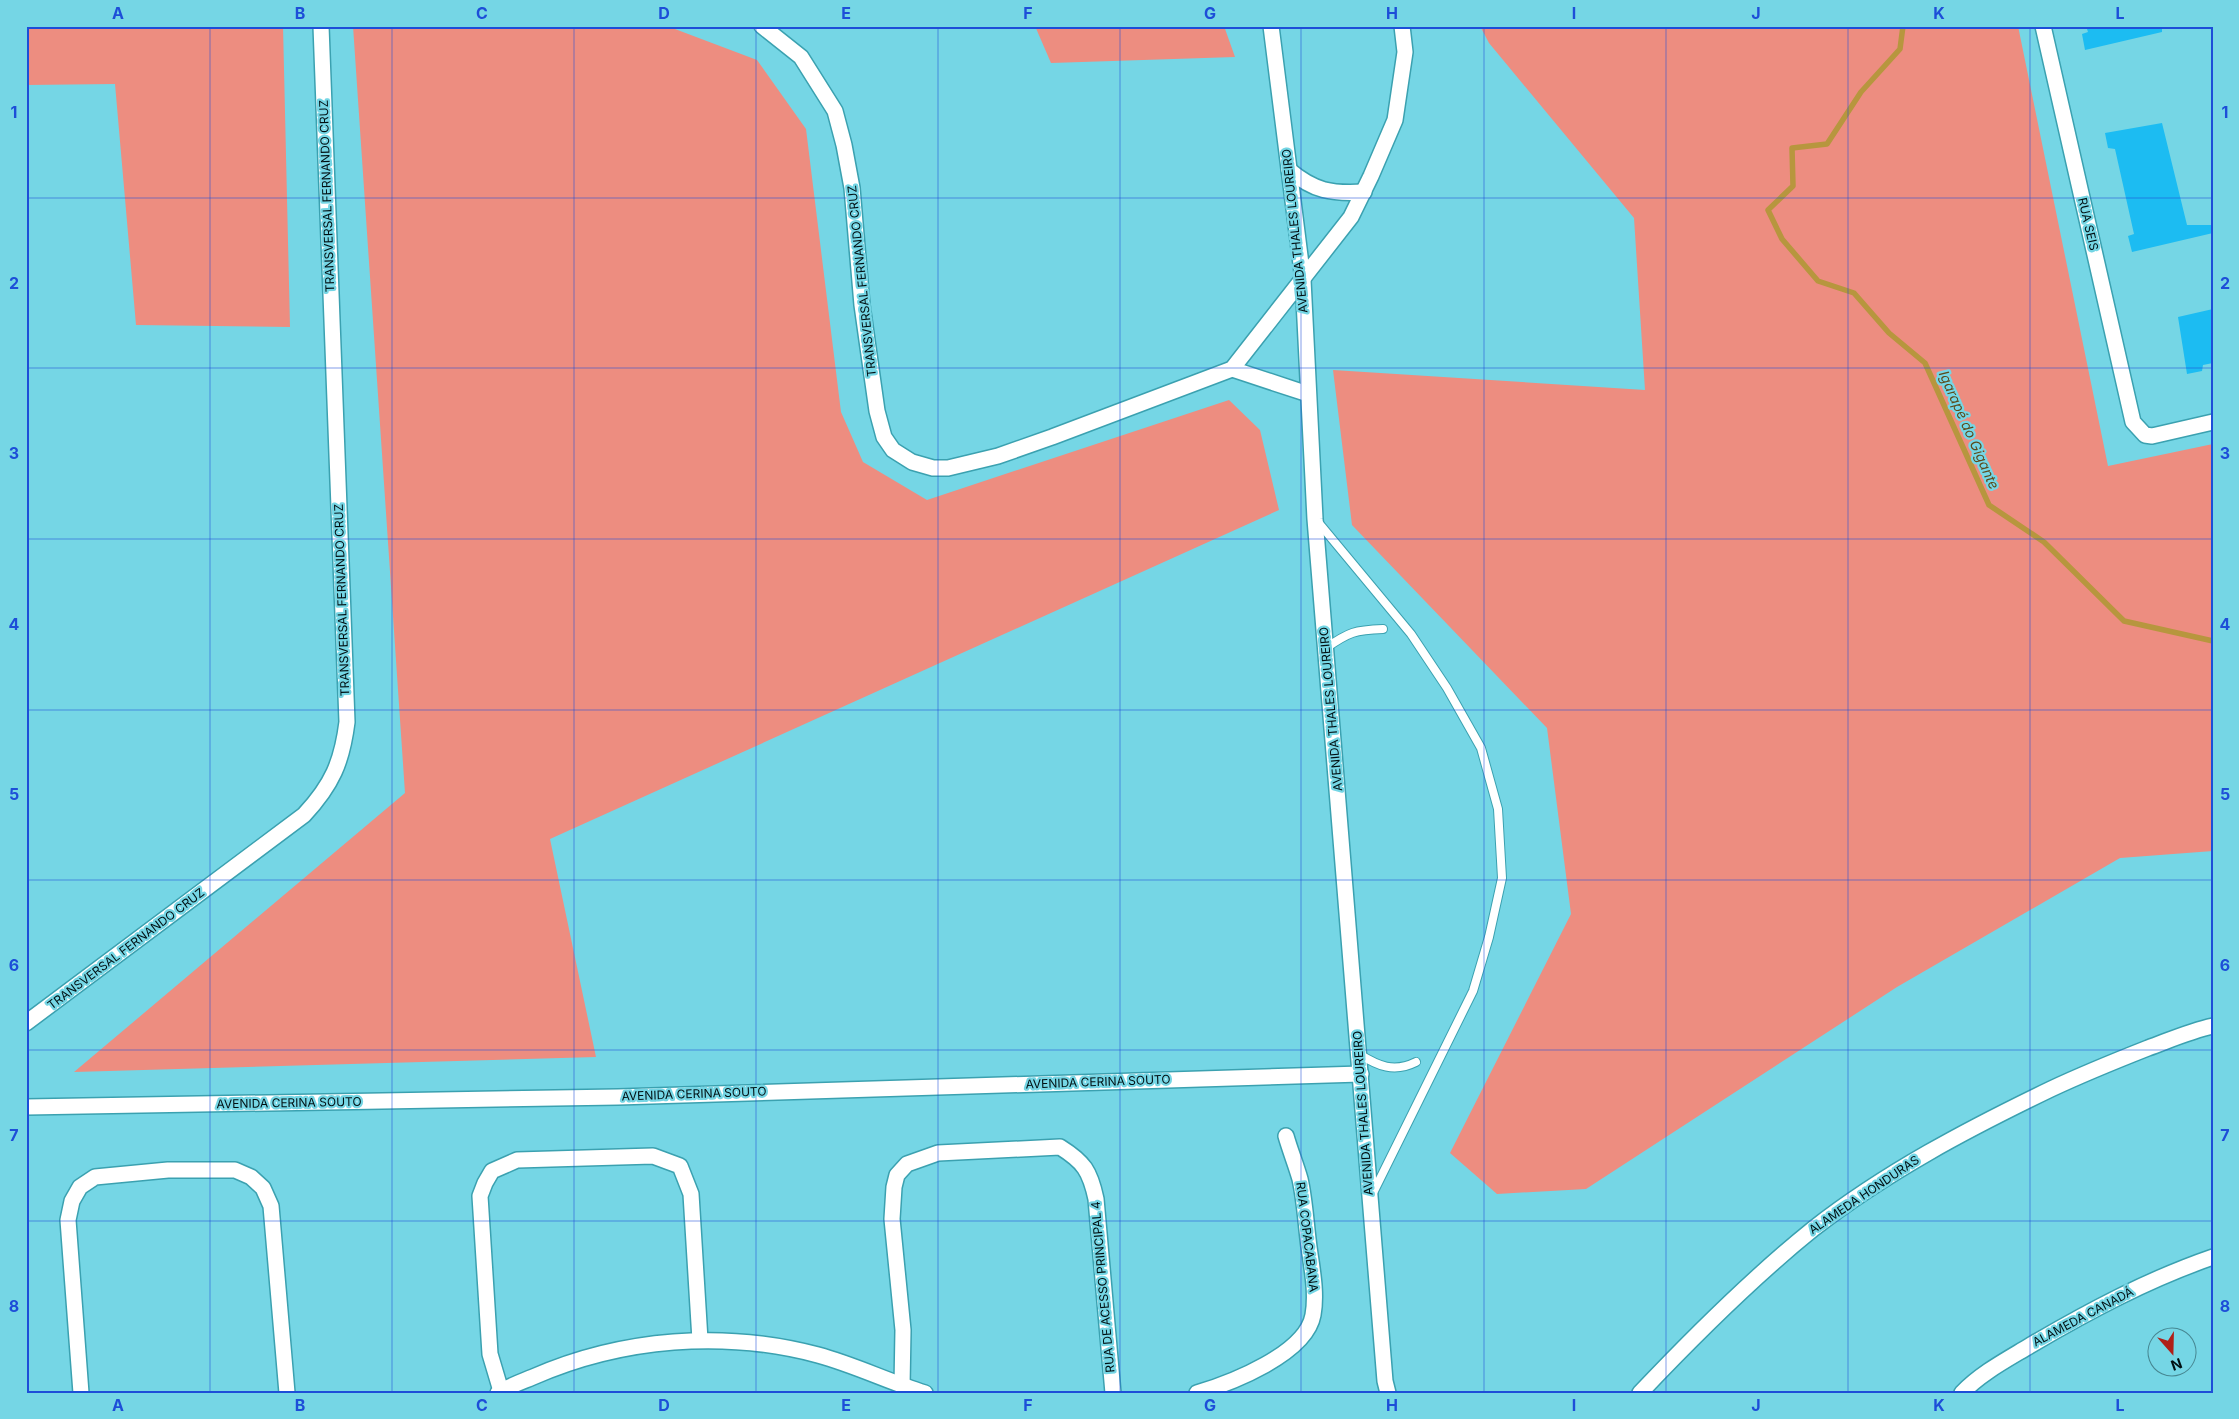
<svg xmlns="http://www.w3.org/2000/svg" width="2239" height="1419" viewBox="0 0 2239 1419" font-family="Inter,sans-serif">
	<rect width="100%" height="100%" fill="#75d6e5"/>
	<!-- green -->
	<g fill="#ed8d80">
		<path d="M26 26H283L290 327 136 325 115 84 26 85Z"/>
		<path d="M353 26H667L757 60 806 129 841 412 863 462 927 500 1229 400 1260 430 1279 510 550 839 596 1057 74 1072 405 793Z"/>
		<path d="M1035 26H1224L1235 57 1051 63Z"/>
		<path d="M1480 26H2018L2108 466 2213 444V851L2120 858 1897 987 1586 1189 1497 1194 1450 1153 1571 914 1547 728 1352 525 1333 370 1645 390 1634 218 1489 43Z"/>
	</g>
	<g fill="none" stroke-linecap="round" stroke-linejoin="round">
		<!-- stream -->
		<path stroke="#b7963e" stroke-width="5.5" d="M1903 26 1900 49 1861 92 1827 144 1792 148 1793 186 1768 210 1782 239 1818 281 1854 293 1889 333 1925 363 1989 505 2044 542 2124 621 2213 641"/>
	</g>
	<!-- building -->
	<g fill="#1cbcf2">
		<path d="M2086 26H2162V32L2085 50 2082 34 2088 32Z"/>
		<path d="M2162 123 2187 225H2213V233L2132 252 2128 236 2134 234 2115 149 2108 148 2105 133Z"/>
		<path d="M2213 309V363L2203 365 2202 371 2187 374 2178 317Z"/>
	</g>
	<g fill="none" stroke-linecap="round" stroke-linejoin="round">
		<defs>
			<g id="service">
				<path d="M1318 522 1411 634 1447 688 1481 748 1498 809 1502 878 1489 937 1473 991 1372 1195"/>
				<path d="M1326 648C1349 632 1355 630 1383 629"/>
				<path d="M1359 1054C1378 1066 1394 1073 1416 1062"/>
			</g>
			<g id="minor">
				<path d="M762 26 801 57 835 111 844 145 852 188 862 305 877 411 884 437 893 450 912 462 933 468H948L998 456 1052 437 1232 369 1351 217 1371 176 1395 120 1405 52 1402 26"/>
				<path d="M1271 26 1303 280 1315 519 1385 1381 1388 1393"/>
				<path d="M2043 26 2133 422 2145 435 2152 436 2213 422"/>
				<path d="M1289 170C1314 191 1331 194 1364 192"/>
				<path d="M1232 369 1308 394"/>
				<path d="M26 1023 304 815C332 785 342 762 347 722L321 26"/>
				<path d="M26 1107 618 1097 1361 1074"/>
				<path d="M902 1386 903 1330 892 1219 894 1187 897 1175 907 1164 938 1153 1060 1147C1084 1162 1090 1171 1096 1199L1113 1393"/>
				<path d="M501 1391 490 1354 480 1196 485 1183 492 1171 517 1160 653 1156 680 1166 691 1194 700 1340"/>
				<path d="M81 1393 68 1220 72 1201 80 1187 95 1177 168 1170H235L251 1177 263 1188 271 1206 287 1393"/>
				<path d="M498 1393C509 1386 521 1382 533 1377 622 1338 724 1330 818 1355 855 1365 889 1382 925 1393"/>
				<path d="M1197 1393C1231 1383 1306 1354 1313 1315 1317 1293 1312 1269 1309 1247 1306 1225 1305 1201 1300 1179 1296 1165 1290 1150 1286 1136"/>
				<path d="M1640 1393C1695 1335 1751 1279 1813 1229 1886 1172 1968 1129 2051 1089 2083 1074 2115 1061 2148 1048 2170 1040 2190 1031 2213 1026"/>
				<path d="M1962 1393C1981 1373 2008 1359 2031 1345 2089 1311 2149 1279 2213 1257"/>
			</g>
		</defs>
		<!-- service casing -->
		<use href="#service" stroke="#3ba1b0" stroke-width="10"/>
		<!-- minor casing -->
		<use href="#minor" stroke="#3ba1b0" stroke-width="18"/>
		<!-- service -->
		<use href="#service" stroke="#fff" stroke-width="8"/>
		<!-- minor -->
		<use href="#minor" stroke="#fff" stroke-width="15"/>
	</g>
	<!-- grid -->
	<path fill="none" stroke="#1d4ed8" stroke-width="1" stroke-opacity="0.55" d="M210 26V1393M392 26V1393M574 26V1393M756 26V1393M938 26V1393M1120 26V1393M1301 26V1393M1484 26V1393M1666 26V1393M1848 26V1393M2030 26V1393M26 198H2213M26 368H2213M26 539H2213M26 710H2213M26 880H2213M26 1050H2213M26 1221H2213"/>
	<g text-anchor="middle" stroke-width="4.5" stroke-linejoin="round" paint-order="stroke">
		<!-- street labels -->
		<g font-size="12" fill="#000f12" stroke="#75d6e5">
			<text transform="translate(327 196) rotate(-92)" y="4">TRANSVERSAL FERNANDO CRUZ</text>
			<text transform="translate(2088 224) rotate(77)" y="4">RUA SEIS</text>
			<text transform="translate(1295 231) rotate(-96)" y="4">AVENIDA THALES LOUREIRO</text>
			<text transform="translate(862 281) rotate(-96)" y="4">TRANSVERSAL FERNANDO CRUZ</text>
			<text transform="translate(342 600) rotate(-92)" y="4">TRANSVERSAL FERNANDO CRUZ</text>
			<text transform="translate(1331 709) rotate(-95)" y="4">AVENIDA THALES LOUREIRO</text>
			<text transform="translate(126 949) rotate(-37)" y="4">TRANSVERSAL FERNANDO CRUZ</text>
			<text transform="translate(1098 1082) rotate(-2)" y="4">AVENIDA CERINA SOUTO</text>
			<text transform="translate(694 1094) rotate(-2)" y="4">AVENIDA CERINA SOUTO</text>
			<text transform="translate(289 1103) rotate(-1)" y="4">AVENIDA CERINA SOUTO</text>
			<text transform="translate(1363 1113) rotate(-94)" y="4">AVENIDA THALES LOUREIRO</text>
			<text transform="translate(1864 1195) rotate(-34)" y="4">ALAMEDA HONDURAS</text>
			<text transform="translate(1307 1237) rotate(83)" y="4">RUA COPACABANA</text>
			<text transform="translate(1103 1287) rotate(-95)" y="4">RUA DE ACESSO PRINCIPAL 4</text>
			<text transform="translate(2083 1317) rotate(-28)" y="4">ALAMEDA CANADÁ</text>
		</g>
		<!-- water labels -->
		<g font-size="14" font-style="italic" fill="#5c4a1b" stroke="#75d6e5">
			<text transform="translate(1969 430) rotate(66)" y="5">Igarapé do Gigante</text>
		</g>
	</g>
	<!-- border -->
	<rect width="2239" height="1419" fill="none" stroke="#75d6e5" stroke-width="55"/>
	<!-- north arrow -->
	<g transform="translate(2172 1352) rotate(160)"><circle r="24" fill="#75d6e5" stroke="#468691"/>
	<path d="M0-4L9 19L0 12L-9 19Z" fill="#b02019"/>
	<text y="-8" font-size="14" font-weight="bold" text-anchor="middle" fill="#000f12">N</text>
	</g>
	<rect x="28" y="28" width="2184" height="1364" fill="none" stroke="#1d4ed8" stroke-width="2"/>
	<g font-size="16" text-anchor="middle" font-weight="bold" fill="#1d4ed8">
		<text x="118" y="19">A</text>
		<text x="300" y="19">B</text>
		<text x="482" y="19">C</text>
		<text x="664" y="19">D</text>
		<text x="846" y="19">E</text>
		<text x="1028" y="19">F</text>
		<text x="1210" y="19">G</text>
		<text x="1392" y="19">H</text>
		<text x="1574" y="19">I</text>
		<text x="1756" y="19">J</text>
		<text x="1939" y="19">K</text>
		<text x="2120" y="19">L</text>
		<text x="14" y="118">1</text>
		<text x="2225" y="118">1</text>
		<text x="14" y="289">2</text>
		<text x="2225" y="289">2</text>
		<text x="14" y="459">3</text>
		<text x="2225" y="459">3</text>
		<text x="14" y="630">4</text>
		<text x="2225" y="630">4</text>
		<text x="14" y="800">5</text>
		<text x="2225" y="800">5</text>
		<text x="14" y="971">6</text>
		<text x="2225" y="971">6</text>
		<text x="14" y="1141">7</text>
		<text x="2225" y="1141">7</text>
		<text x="14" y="1312">8</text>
		<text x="2225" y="1312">8</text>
		<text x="118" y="1411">A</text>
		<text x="300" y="1411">B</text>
		<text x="482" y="1411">C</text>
		<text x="664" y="1411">D</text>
		<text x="846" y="1411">E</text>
		<text x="1028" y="1411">F</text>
		<text x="1210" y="1411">G</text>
		<text x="1392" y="1411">H</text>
		<text x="1574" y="1411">I</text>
		<text x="1756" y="1411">J</text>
		<text x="1939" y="1411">K</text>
		<text x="2120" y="1411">L</text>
	</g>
</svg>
